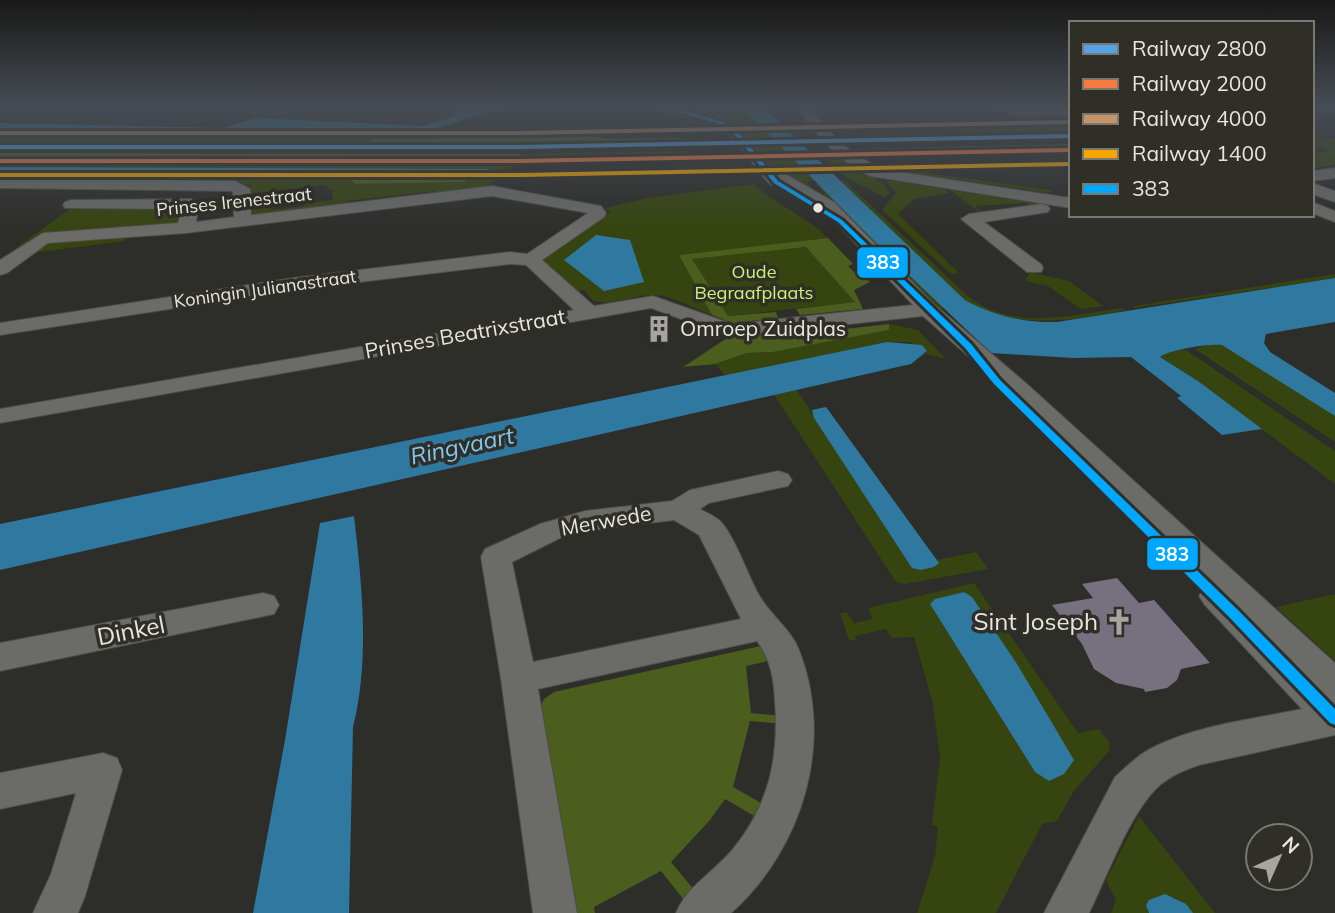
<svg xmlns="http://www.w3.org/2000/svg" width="1335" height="913" viewBox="0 0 1335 913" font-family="Mulish,sans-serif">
	<rect width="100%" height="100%" fill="#2d2d29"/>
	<!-- green -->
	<g fill="#36440f" fill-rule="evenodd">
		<path d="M666 105H740L745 108 815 180 806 182 815 190 777 170 733 125Z"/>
		<path d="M985 118 1005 128 1071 126V132L965 136 960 131 856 135 848 134 949 132 944 126 828 129 824 123H831L834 126 945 124 951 128 995 127Z"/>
		<path d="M0 131 429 132 427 135 412 136 410 138 373 139 369 144H0Z"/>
		<path d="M1335 138V165L1312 168V153L1328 152 1324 148 1312 146V140Z"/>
		<path d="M688 151 689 156 622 158 621 161 525 162 523 166C498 165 502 177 486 187 476 193 446 193 435 191L346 201 356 205 257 216 251 214V201L271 199 270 210 304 206V203L333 200 332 191 324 185 251 193V186L242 183 84 184 0 181V172L362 175 350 180 355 184 465 182 462 175H481L490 170 0 167V160L517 161 520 154Z"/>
		<path d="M839 155C853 168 883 178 890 193L884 197 846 177 823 157Z"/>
		<path d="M1018 161 1026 164 1059 163 964 167 926 173 1051 190 1050 193 956 179 954 182 890 172 875 167 911 168 910 165 916 168 948 167 946 163H949L953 167 985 165 983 162 990 165 1021 164Z"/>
		<path d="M886 180 944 189 949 193 914 199 898 214 959 273 951 274 882 210 896 193Z"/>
		<path d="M840 181H845L970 298C1015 331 1071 315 1121 308L1128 310C1069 320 1021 332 965 300Z"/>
		<path d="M815 183H818L945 308 939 309 822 196 825 193Z"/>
		<path d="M754 184C778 208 803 213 828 238L680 255 712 315C694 309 672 295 653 295 633 295 613 306 593 301L584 290 577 292 542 261 610 212 605 208 648 198Z"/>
		<path d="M950 190 1040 204 1034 208 1026 203 975 206 981 211 979 212Z"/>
		<path d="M189 205 185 226 42 235 23 247H17L74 206Z"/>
		<path d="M127 234 125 241 32 253 49 240Z"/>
		<path d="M806 247 856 302 728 316 691 259Z"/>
		<path d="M1030 272 1069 281 1103 306 1081 309 1048 286 1025 281Z"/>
		<path d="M1335 274V278L1134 308V306Z"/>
		<path d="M889 324 918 330 946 359 926 354 927 351 909 342H888L726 376 715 364 747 353 773 352 889 330Z"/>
		<path d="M1212 343 1230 348 1335 416V442L1195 349Z"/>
		<path d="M1175 349 1186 350 1335 451V484L1198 381 1160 357 1166 351Z"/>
		<path d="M796 389 857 481 921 570 934 567 939 563 937 560 976 552 988 569 905 584 896 582 773 393Z"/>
		<path d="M974 583 1078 733 1099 729 1110 743 1109 751 1073 792 1057 821 1042 824 996 913H917L935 856 938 827 932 825 940 758 933 704 914 637 892 638 886 629 855 636 856 640H849L840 613 847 612 854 623 873 619 868 608ZM964 592 1050 781 1035 772 930 604 935 599Z"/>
		<path d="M1335 594V661L1276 607Z"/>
		<path d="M1139 816 1215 913H1193L1174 897 1147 911 1149 913H1111L1116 901 1106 880Z"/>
	</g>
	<!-- forest -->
	<g fill="#4b5e1e">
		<path d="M572 134H587L606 139 682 138 683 142 369 144 373 139 571 137Z"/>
		<path d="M1071 144V150L901 155H875L854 149Z"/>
		<path d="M0 153 520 154 517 161 0 160Z"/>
		<path d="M362 175H462L466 182 355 184 350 179Z"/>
		<path d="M828 238 853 264 848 266 856 274H862L870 282 854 290 863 309 800 315 796 309 855 302 806 247 692 259 728 316 776 312 778 318 732 323 712 315 679 255Z"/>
		<path d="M889 324V330L773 352 747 353 715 364 683 367 727 338 782 333 793 335Z"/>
		<path d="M765 645 773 660 746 666 751 713 784 716V724L750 721 733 787 763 804 756 817 725 799 710 820 671 862 695 891 684 900 661 871 594 907 595 913H574L538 714 544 699 554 692Z"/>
	</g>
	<!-- water -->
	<g fill="#2f79a0">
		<path d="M467 105H511L424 132 0 131V123L224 128 256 118 423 126 453 117Z"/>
		<path d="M740 105H761L965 300C994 316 1025 323 1057 322L1335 278V322L1266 334 1264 343 1270 352 1335 393V416L1222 345C1211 343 1167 350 1160 357L1198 381 1262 429 1222 435 1177 398 1181 396 1131 357 1074 358 991 353 892 259Z"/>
		<path d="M0 167 488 169 490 170 488 174 481 175 0 172Z"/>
		<path d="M596 235 630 240 644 282 604 291 564 260Z"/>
		<path d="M887 342 922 345 927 351 911 364 0 570V524Z"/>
		<path d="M826 407 939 563 934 567 921 570 912 568 814 418 812 410Z"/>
		<path d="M354 516C362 585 370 659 353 727L349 913H253L285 740 320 523Z"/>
		<path d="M964 592 972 597 1017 664 1074 760 1064 774 1049 781 1035 772 930 604 935 599Z"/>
		<path d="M1165 894 1186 904 1193 913H1149L1146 905 1149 900Z"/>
	</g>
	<!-- building -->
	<path fill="#76707f" d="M1117 578 1139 603 1154 600 1210 663 1181 669 1177 680 1167 688 1145 692 1144 689 1116 683 1094 669 1082 644 1052 605 1093 598 1082 584Z"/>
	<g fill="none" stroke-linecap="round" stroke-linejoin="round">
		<defs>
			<g id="minor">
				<path d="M649 105H671L725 120 743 132 768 164 834 202 935 305 1028 385 1335 663V735L1199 765C1185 770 1172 775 1160 785 1131 810 1107 877 1089 913H1044L1115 777C1127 766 1139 754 1154 747 1198 725 1254 719 1302 709L1204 604 1199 596 1204 588 1209 586 1012 395 923 316 730 337 651 308 0 423V409L574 310 526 265 510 264 293 290 0 335V323L293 278 510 252 527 254 588 213 492 196 186 233 48 243 7 273 0 275V260L43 233 178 223 182 209 65 208 63 205 65 202 71 200 191 199 199 204 196 222 234 217 233 191 0 188V178L235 181 250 189 251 215 492 186 601 206 606 213 604 217 542 260 594 306 653 296 732 324 913 305 822 208 782 184 771 185C751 166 741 139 716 126 697 116 663 116 649 105Z"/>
				<path d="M806 105H822L812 111 840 143 879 169 1071 198V208L870 176C839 161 818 138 799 110Z"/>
				<path d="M987 105 1018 108 1071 107V115L1018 116Z"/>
				<rect x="1312" y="105" width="23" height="7"/>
				<path d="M1335 168V178L1312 181V171Z"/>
				<path d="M1312 183 1335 191V202L1312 194Z"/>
				<path d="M1312 202 1335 211V222L1312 213Z"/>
				<path d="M1042 204 1048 206 1050 209 1048 212 984 222 1041 264 1043 268 1041 272H1027L961 219 969 214Z"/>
				<path d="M778 471 788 474 792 480 788 486 709 503 700 509C707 513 717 517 722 523 737 541 747 574 759 595 770 615 791 629 799 650 835 741 803 849 731 913H676C687 886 715 871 733 849 769 805 779 758 775 702 774 680 771 660 757 641L538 689 577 913H533L501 679 481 557 485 549 540 524 585 511 672 501 690 490ZM674 520 699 535 741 619 533 662 512 562 560 538 586 531Z"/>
				<path d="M263 593 274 596 279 605 274 614 0 671V643Z"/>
				<path d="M103 753 117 758 122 770 85 896 78 913H33L51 874 76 793 0 809V773Z"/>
			</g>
		</defs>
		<!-- minor casing -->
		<use href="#minor" stroke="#4c4b47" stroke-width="2"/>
		<!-- minor -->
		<use href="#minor" fill="#6b6b68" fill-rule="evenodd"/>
		<defs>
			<path id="bus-1" d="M653 105H661L721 121 740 134 778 181 842 220 971 344 1000 380 1239 611 1335 709V725L1330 723 1229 617 994 384 965 348 838 222 774 183 736 136 717 123Z"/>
		</defs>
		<!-- bus-1 casing -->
		<use href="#bus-1" stroke="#2f2e27" stroke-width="6"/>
		<!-- bus-1 -->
		<use href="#bus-1" fill="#00a7ff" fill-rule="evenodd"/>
		<defs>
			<path id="rail-1" d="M1071 134V138L520 149H0V145H520Z"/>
			<path id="rail-2" d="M1071 148V152L520 163H0V159H520Z"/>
			<path id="rail-3" d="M1071 120V124L520 135H0V131H520Z"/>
			<path id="rail-4" d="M1071 162V166L521 177H0V173H521Z"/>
		</defs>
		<!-- rail-1 casing -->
		<use href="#rail-1" stroke="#2f2e27" stroke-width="6"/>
		<!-- rail-2 casing -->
		<use href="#rail-2" stroke="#2f2e27" stroke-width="6"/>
		<!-- rail-3 casing -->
		<use href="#rail-3" stroke="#2f2e27" stroke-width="6"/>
		<!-- rail-4 casing -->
		<use href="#rail-4" stroke="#2f2e27" stroke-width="6"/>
		<!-- rail-1 -->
		<use href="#rail-1" fill="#53a3e8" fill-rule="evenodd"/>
		<!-- rail-2 -->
		<use href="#rail-2" fill="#f6793e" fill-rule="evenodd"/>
		<!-- rail-3 -->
		<use href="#rail-3" fill="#c7916a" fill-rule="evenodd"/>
		<!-- rail-4 -->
		<use href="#rail-4" fill="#f7a600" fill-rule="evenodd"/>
	</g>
	<!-- sky -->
	<linearGradient id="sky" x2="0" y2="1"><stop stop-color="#191917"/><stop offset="0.45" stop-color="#464c54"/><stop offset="1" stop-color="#464c54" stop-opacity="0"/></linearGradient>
	<rect width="1335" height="233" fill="url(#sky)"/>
	<!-- icons -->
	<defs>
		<symbol id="building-bare" viewBox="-9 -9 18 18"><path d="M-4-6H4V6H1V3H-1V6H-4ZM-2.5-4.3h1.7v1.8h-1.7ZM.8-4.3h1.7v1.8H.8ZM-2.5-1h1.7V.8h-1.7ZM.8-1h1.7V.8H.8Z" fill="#a6a5a1" stroke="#2f2e27" stroke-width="2.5" paint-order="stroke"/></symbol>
		<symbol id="church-bare" viewBox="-9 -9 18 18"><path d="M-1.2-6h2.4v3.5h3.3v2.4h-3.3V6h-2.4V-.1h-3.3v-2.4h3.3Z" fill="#a6a5a1" stroke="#2f2e27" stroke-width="2.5" paint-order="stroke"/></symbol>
	</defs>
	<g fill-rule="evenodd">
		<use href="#building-bare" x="640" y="310" width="38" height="38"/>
		<use href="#church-bare" x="1100" y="603" width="38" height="38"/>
	</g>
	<!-- markers -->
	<circle fill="#e7e6e1" stroke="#2f2e27" stroke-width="2.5" cx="818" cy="208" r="6"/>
	<g text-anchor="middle" stroke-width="7" stroke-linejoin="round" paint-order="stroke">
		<!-- far-street labels -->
		<g font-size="18" fill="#e7e6e1" stroke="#2f2e27">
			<text transform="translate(234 202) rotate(-6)" y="6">Prinses Irenestraat</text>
			<text transform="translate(265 289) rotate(-8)" y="6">Koningin Julianastraat</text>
		</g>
		<!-- far-park labels -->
		<g font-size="18" fill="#caf377" stroke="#2f2e27">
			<text x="754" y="278">Oude<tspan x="754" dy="21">Begraafplaats</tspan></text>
		</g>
		<!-- poi labels -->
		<g font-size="21" fill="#e7e6e1" stroke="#2f2e27" text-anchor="start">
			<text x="680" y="336">Omroep Zuidplas</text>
		</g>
		<!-- street labels -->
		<g font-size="21" fill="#e7e6e1" stroke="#2f2e27">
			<text transform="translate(465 334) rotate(-10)" y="7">Prinses Beatrixstraat</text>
			<text transform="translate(606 521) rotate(-10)" y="7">Merwede</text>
		</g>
		<!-- water labels -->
		<g font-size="23" font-style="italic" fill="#80c8f3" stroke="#2f2e27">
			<text transform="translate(462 446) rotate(-12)" y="8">Ringvaart</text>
		</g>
		<!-- near-poi labels -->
		<g font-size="24" fill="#e7e6e1" stroke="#2f2e27" text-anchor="end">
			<text x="1098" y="630">Sint Joseph</text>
		</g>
		<!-- near-street labels -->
		<g font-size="24" fill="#e7e6e1" stroke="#2f2e27">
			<text transform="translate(131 631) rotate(-11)" y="8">Dinkel</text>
		</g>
	</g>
	<g stroke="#2f2e27" stroke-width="2.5">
		<rect x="856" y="246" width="53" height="33" rx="7" fill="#00a7ff"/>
		<rect x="1146" y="537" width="53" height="34" rx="7" fill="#00a7ff"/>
	</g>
	<g font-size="19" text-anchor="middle" font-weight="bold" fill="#fff">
		<text x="883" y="269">383</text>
		<text x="1172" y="561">383</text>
	</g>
	<!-- legend -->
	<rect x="1069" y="21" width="245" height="196" fill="#2f2e27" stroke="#797871" stroke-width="2"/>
	<rect x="1083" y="44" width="35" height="10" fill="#53a3e8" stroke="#797871" stroke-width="2"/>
	<text x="1132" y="56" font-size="21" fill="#e7e6e1">Railway 2800</text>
	<rect x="1083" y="79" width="35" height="10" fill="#f6793e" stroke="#797871" stroke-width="2"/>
	<text x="1132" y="91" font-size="21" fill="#e7e6e1">Railway 2000</text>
	<rect x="1083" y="114" width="35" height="10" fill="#c7916a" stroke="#797871" stroke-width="2"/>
	<text x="1132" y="126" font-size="21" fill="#e7e6e1">Railway 4000</text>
	<rect x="1083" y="149" width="35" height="10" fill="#f7a600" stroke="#797871" stroke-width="2"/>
	<text x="1132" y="161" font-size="21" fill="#e7e6e1">Railway 1400</text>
	<rect x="1083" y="184" width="35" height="10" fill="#00a7ff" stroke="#797871" stroke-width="2"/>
	<text x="1132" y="196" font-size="21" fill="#e7e6e1">383</text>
	<!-- north arrow -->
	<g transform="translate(1279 857) rotate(45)"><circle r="33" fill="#2f2e27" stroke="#797871" stroke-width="2"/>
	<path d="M0-5L12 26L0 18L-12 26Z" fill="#a6a5a1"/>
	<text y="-10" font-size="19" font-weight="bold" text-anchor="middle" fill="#e7e6e1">N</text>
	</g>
</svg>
